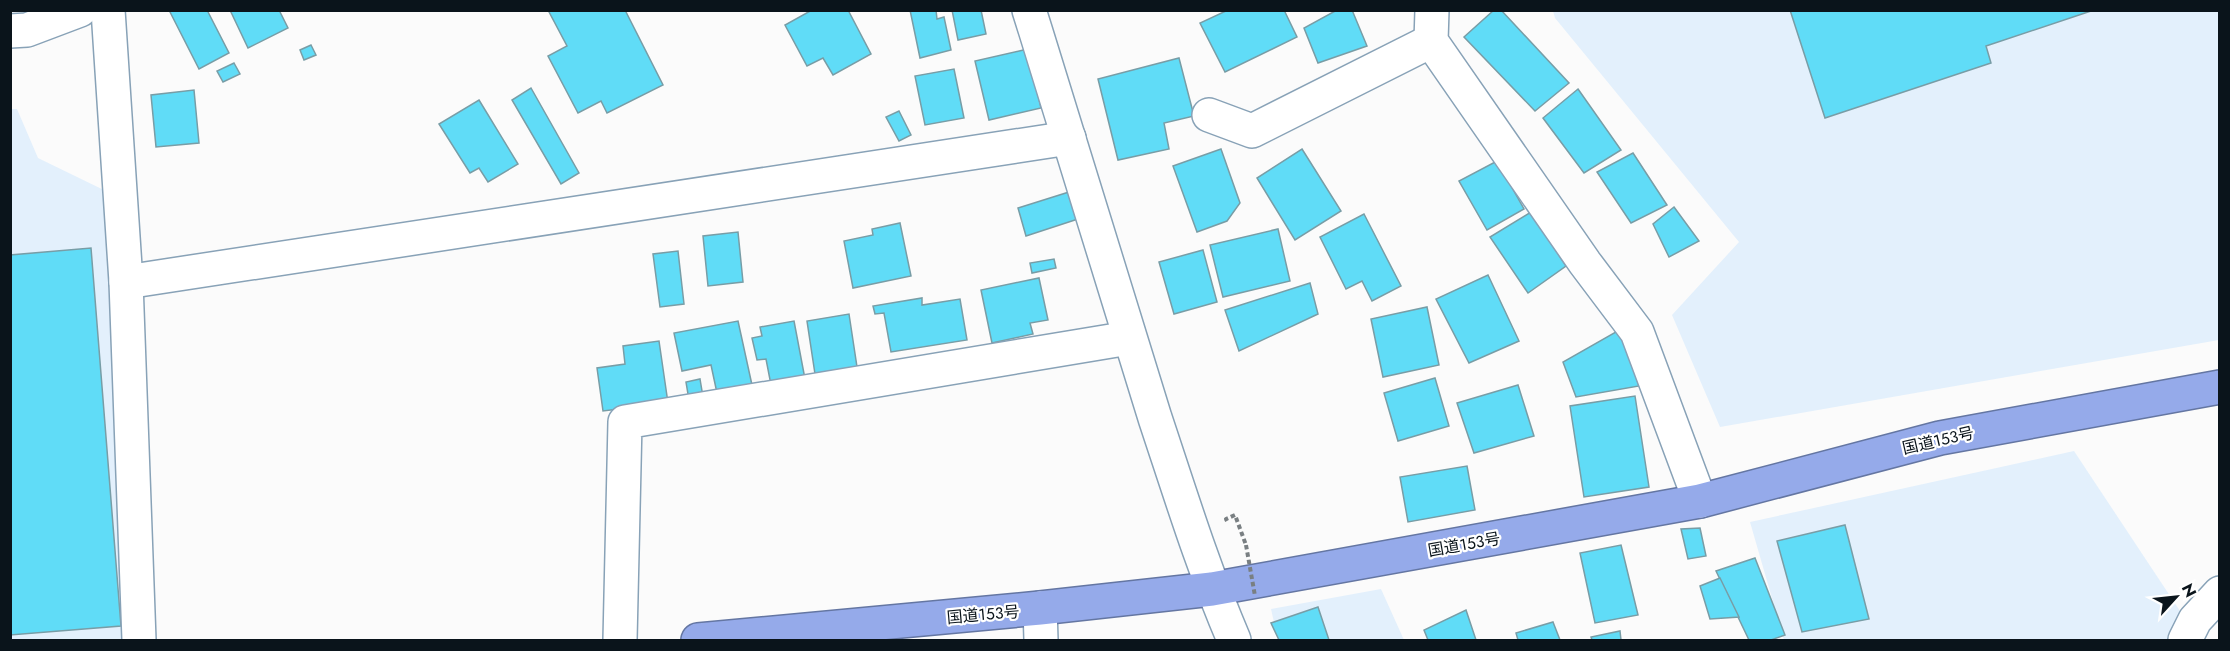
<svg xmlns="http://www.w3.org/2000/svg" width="2230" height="651" viewBox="0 0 2230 651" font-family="Jost,'Noto Sans JP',sans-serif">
	<rect width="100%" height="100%" fill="#fbfbfb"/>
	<!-- built -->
	<g fill="#e3f0fc">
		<path d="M1553 11H2219V340L1720 427 1672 315 1739 242 1555 18Z"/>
		<path d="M11 109H17L38 158 110 193 125 640H11Z"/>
		<path d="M2074 451 2186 620 2178 640H1784L1750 522Z"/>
		<path d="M1381 589 1404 640H1278L1271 609Z"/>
	</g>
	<!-- building -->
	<g fill="#60dcf7" stroke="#789da6" stroke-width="1.5">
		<path d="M169 10H207L229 53 199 69Z"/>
		<path d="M230 10H279L288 28 248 48Z"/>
		<path d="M548 10H625L663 85 607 113 601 101 578 113 548 56 567 46Z"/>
		<path d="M812 10H848L871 54 833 75 823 58 807 66 785 25Z"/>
		<path d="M910 10H936L937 19 944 17 951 50 920 58Z"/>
		<path d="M952 10H981L986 34 958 40Z"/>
		<path d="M1228 10H1284L1297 37 1225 72 1200 23Z"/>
		<path d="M1337 10H1352L1367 46 1318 63 1304 28Z"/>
		<path d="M1494 10H1501L1569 83 1535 111 1464 37Z"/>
		<path d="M1790 10H2094L1986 46 1991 63 1825 118Z"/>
		<path d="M311 45 316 55 304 60 300 50Z"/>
		<path d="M1028 49 1041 108 989 120 975 61Z"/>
		<path d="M1179 58 1194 116 1164 123 1169 149 1118 160 1098 79Z"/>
		<path d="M234 63 240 74 223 82 217 71Z"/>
		<path d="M954 69 964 118 925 125 915 76Z"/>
		<path d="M531 88 579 173 561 184 512 100Z"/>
		<path d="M1578 89 1621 150 1584 173 1543 118Z"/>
		<path d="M194 90 199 143 156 147 151 95Z"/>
		<path d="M479 100 518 164 488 182 479 168 470 173 439 124Z"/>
		<path d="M899 111 911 135 899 141 886 117Z"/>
		<path d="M1221 149 1240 203 1227 221 1197 232 1173 166Z"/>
		<path d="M1302 149 1341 211 1295 240 1257 178Z"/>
		<path d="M1633 153 1667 205 1631 223 1597 172Z"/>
		<path d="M1497 161 1524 209 1487 230 1459 181Z"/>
		<path d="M1069 192 1078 219 1026 236 1018 208Z"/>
		<path d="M1674 207 1699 241 1669 257 1653 224Z"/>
		<path d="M1531 212 1566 266 1528 293 1490 237Z"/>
		<path d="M1364 214 1401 286 1372 301 1362 281 1346 289 1320 237Z"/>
		<path d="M900 223 911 276 853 288 844 241 873 235 872 229Z"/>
		<path d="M1278 229 1290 281 1223 297 1210 245Z"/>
		<path d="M738 232 743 282 708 286 703 236Z"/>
		<path d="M91 248 121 626 10 635V255Z"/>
		<path d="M1203 250 1217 302 1174 314 1159 262Z"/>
		<path d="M678 251 684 304 660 307 653 254Z"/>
		<path d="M1054 259 1056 268 1032 273 1030 263Z"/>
		<path d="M1488 275 1519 341 1469 363 1436 299Z"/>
		<path d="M1039 278 1048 320 1030 323 1033 334 992 343 981 290Z"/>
		<path d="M1310 283 1318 314 1239 351 1225 310Z"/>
		<path d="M922 298V305L960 299 967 340 891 352 884 313 875 314 873 306Z"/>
		<path d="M1427 307 1439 365 1383 377 1371 319Z"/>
		<path d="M849 314 857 367 815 374 807 321Z"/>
		<path d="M738 321 752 385 717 393 711 365 682 371 674 333Z"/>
		<path d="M794 321 805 379 771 385 766 359 757 360 752 338 762 336 760 327Z"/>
		<path d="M1621 329 1639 386 1576 397 1563 362Z"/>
		<path d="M659 341 668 403 603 411 597 368 625 364 623 346Z"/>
		<path d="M1435 378 1449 426 1398 441 1384 393Z"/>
		<path d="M700 379 703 397 689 400 686 382Z"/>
		<path d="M1518 385 1534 436 1474 453 1457 403Z"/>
		<path d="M1635 396 1649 487 1584 497 1570 406Z"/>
		<path d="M1467 466 1475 510 1408 522 1400 477Z"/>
		<path d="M1845 525 1869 619 1802 632 1777 541Z"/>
		<path d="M1700 528 1706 556 1688 559 1681 529Z"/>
		<path d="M1621 545 1638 615 1595 623 1580 553Z"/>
		<path d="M1755 558 1785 635 1771 640H1749L1716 571Z"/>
		<path d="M1720 578 1739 617 1710 619 1700 586Z"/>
		<path d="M1318 607 1329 640H1279L1271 623Z"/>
		<path d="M1466 610 1476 640H1428L1424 630Z"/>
		<path d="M1553 622 1560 640H1518L1516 633Z"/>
		<path d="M1620 631 1621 640H1592L1591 637Z"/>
	</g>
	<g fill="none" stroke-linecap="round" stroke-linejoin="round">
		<defs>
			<g id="minor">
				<path d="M108 10 126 282 139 640"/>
				<path d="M1029 10C1072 146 1112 283 1155 418 1180 493 1203 568 1234 640"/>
				<path d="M1432 10 1431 41 1585 263 1637 332 1700 501"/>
				<path d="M10 31 27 30 80 10"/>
				<path d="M1209 115 1252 131 1431 41"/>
				<path d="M126 282 1069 138"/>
				<path d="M1040 608 1041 640"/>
				<path d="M620 640 625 422 1129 338"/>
				<path d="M2185 640 2195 620 2220 593"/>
			</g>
			<path id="highway" d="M698 640 1040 608 1212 589 1700 501 1940 438 2220 387"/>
		</defs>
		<!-- minor casing -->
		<use href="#minor" stroke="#88a2b7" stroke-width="36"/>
		<!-- highway casing -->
		<use href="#highway" stroke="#6476a2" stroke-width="36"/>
		<!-- path -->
		<path stroke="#797f82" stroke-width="4" stroke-dasharray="4.5 3" stroke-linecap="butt" d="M1227 521 1226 519 1235 515 1246 545"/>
		<!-- minor -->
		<use href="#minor" stroke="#fff" stroke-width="33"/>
		<!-- highway -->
		<use href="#highway" stroke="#95aaea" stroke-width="33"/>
		<!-- path-bridge -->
		<path stroke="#797f82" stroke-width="4" stroke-dasharray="4.5 3" stroke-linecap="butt" d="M1246 545 1255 596"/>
	</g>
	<g text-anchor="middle" stroke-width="4.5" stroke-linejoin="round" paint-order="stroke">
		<!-- street labels -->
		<g font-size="16" fill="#0a141b" stroke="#fff">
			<text transform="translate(1938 440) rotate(-13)" y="6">国道153号</text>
			<text transform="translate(1464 544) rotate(-10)" y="6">国道153号</text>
			<text transform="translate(983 614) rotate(-5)" y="6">国道153号</text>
		</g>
	</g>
	<!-- border -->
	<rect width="2230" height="651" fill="none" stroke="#0a141b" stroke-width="24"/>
	<!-- north arrow -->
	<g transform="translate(2176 597) rotate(63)" stroke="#ffffff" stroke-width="4.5" paint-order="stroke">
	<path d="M0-4.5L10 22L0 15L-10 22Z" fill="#0a141b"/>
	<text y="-9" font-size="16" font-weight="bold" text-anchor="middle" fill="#0a141b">N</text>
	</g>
</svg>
